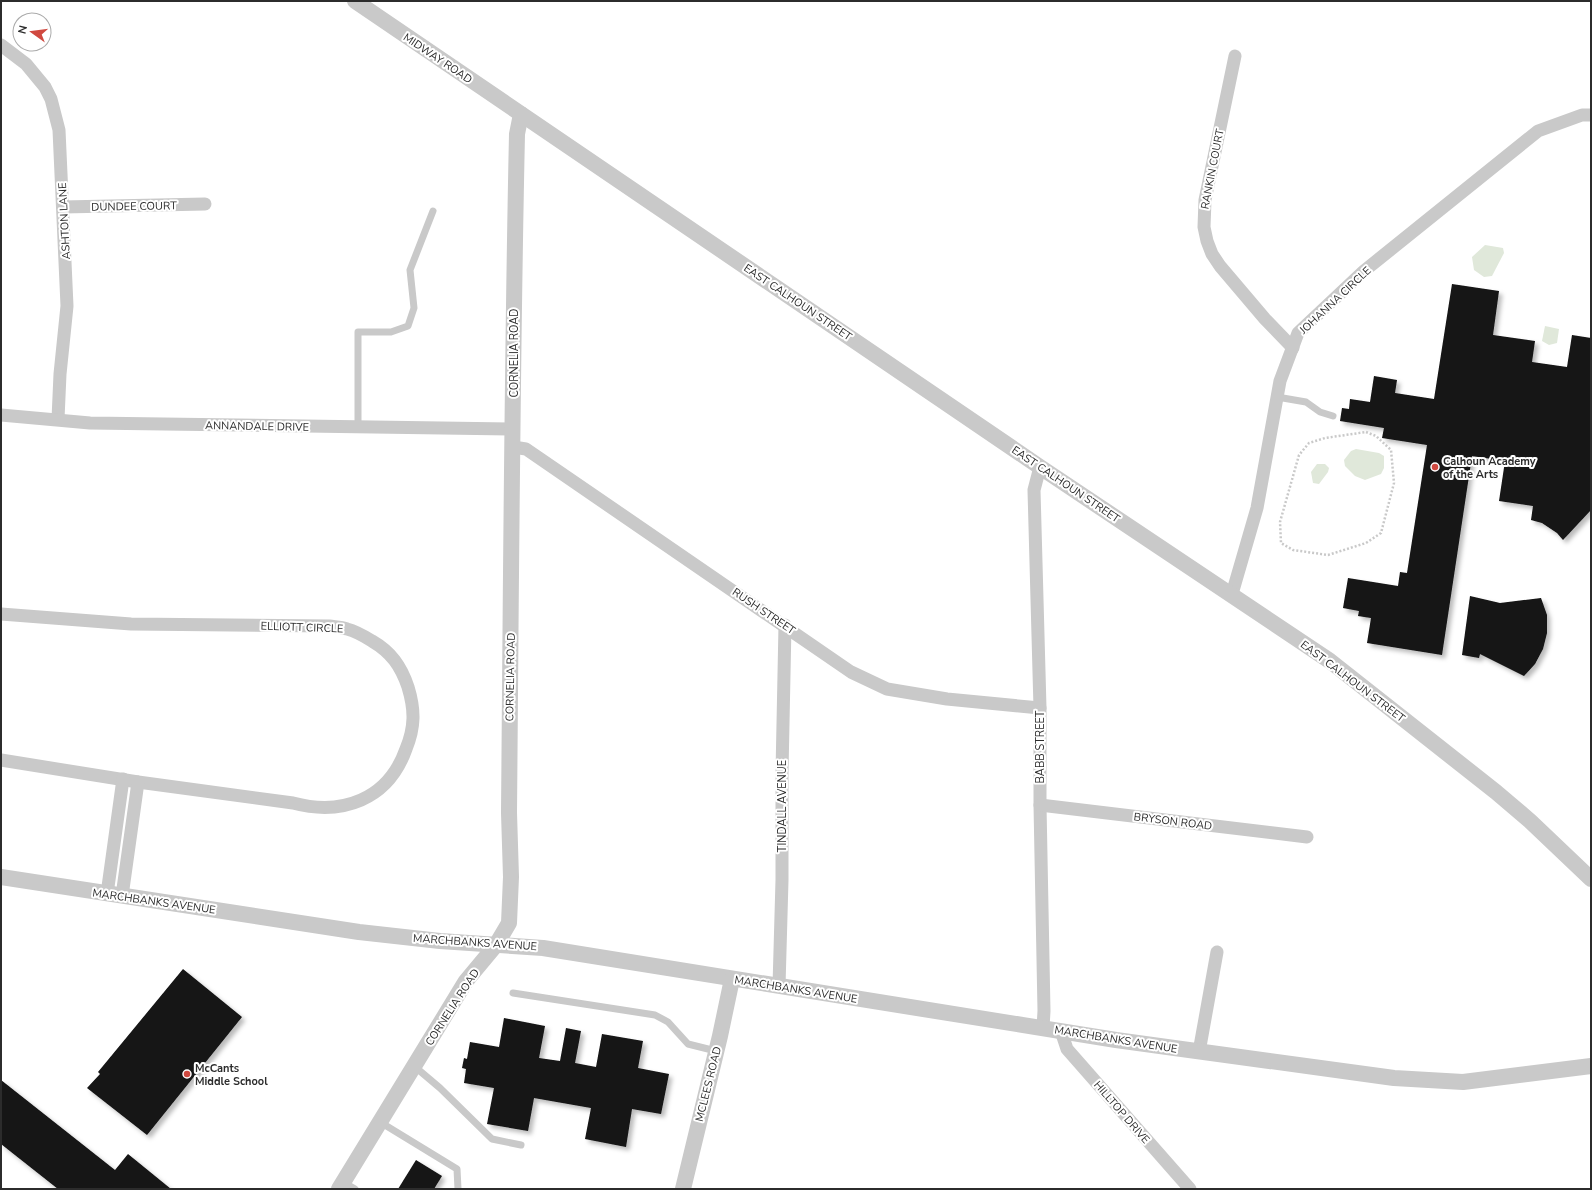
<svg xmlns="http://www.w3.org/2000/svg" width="1592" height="1190" viewBox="0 0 1592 1190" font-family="'Nunito Sans',sans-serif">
	<defs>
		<filter id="shadow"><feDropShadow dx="3.5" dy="3.5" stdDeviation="2" flood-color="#0004"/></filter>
	</defs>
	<rect width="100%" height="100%" fill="#fff"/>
	<!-- green -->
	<g fill="#e0e8da">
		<path d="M1485 245 1503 248 1504 253 1492 276 1484 277 1474 270 1472 257Z"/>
		<path d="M1545 326 1559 329 1557 343 1549 345 1542 341Z"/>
		<path d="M1356 449 1379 453 1384 456V468L1381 474 1365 480 1355 476 1345 466 1344 460 1351 451Z"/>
		<path d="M1317 464H1325L1329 468 1328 472 1319 484 1313 483 1311 472Z"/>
	</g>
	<!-- building -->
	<g fill="#131313" filter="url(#shadow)">
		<path d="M1452 284 1499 291 1493 335 1535 341 1532 362 1567 367 1572 335 1591 338V510L1563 540 1557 533 1542 523 1531 520 1533 506 1499 501 1505 461 1472 456 1442 655 1367 643 1371 618 1358 616 1359 611 1343 608 1348 578 1398 586 1400 572 1407 573 1427 445 1382 438 1384 428 1340 421 1342 408 1349 409 1350 399 1370 402 1374 376 1397 380 1395 393 1434 399Z"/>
		<path d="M1470 596 1500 603 1541 598 1547 615V633L1543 649 1535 664 1524 676 1480 654 1479 658 1462 655Z"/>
		<path d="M183 969 242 1017 147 1135 87 1088 100 1074 98 1072Z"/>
		<path d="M504 1018 545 1026 539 1058 560 1061 566 1028 581 1031 575 1063 596 1067 602 1034 643 1041 638 1068 669 1074 661 1114 632 1109 626 1147 585 1139 591 1108 534 1098 528 1131 487 1124 494 1088 464 1083 466 1069 462 1068 464 1058 467 1059 470 1042 499 1047Z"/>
		<path d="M1 1080 115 1170 128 1154 171 1189H58L1 1144Z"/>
		<path d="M416 1160 442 1176 434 1189H398Z"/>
	</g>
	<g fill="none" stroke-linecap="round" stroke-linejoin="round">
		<!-- path -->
		<path stroke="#c9c9c9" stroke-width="2.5" stroke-dasharray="2 2" stroke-linecap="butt" d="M1366 432 1376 436 1391 450 1394 483 1381 533 1366 543 1328 555 1293 550 1281 543 1280 522 1299 455 1309 443 1325 438Z"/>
		<!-- service -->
		<g stroke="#c9c9c9" stroke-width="7">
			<path d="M1277 397 1306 402 1320 412 1333 416"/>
			<path d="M358 427V332H391L408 326 414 308 410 270 433 211"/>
			<path d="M513 993 655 1015 668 1022 688 1044 716 1051"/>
			<path d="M414 1066 440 1088 492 1139 521 1145"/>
			<path d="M380 1122 457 1169 458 1189"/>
			<path d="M343 1182 355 1189"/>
		</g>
		<!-- minor -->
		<g stroke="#c9c9c9" stroke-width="13">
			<path d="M1 45 26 64 45 87 51 99 59 130 67 306 60 374 58 419"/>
			<path d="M1235 56 1205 200 1204 227 1207 241 1212 254 1220 266 1265 319 1293 348"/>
			<path d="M63 207 205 204"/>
			<path d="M1 415 90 423 513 429"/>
			<path d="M513 447 526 449 851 672 887 689 947 699 1040 708"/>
			<path d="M1040 467 1034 490 1040 708V805L1044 1011 1043 1028"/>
			<path d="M1232 594 1257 508 1280 381 1298 333 1364 271 1538 131 1582 115H1591"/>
			<path d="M1 614 131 624 329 626C335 627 341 627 347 629 355 631 364 636 372 641 391 652 401 666 408 687 415 710 415 727 406 749 388 800 342 816 293 803L138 782 1 760"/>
			<path d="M1040 805 1307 837"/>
			<path d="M107 894 123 779"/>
			<path d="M122 896 138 782"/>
			<path d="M779 986 782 880V773L785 625"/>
			<path d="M1061 1031 1067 1049 1190 1189"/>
			<path d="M1199 1052 1217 952"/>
		</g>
		<!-- tertiary -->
		<g stroke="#c9c9c9" stroke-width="16">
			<path d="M355 1 1040 467 1330 661 1496 792 1530 821 1591 879"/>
			<path d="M1 877 359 932 440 941 543 948 1116 1040 1394 1078 1463 1082 1591 1066"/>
			<path d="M339 1189 466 981 496 945 509 923 511 877 509 813C511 587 512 361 517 134L521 114"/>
			<path d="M683 1189 720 1036 732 979"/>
		</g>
	</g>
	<!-- markers -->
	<g fill="#d04940" stroke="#fff" stroke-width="1.5">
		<circle cx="1435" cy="467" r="4"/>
		<circle cx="187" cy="1074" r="4"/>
	</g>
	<g text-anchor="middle" stroke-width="4" stroke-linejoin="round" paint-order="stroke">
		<!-- street labels -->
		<g font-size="11" fill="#2c2c2c" stroke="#fff">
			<text transform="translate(438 58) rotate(34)" y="4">MIDWAY ROAD</text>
			<text transform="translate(1212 169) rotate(-79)" y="4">RANKIN COURT</text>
			<text transform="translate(134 206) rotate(-1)" y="4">DUNDEE COURT</text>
			<text transform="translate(64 221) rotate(-93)" y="4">ASHTON LANE</text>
			<text transform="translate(1335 300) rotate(-43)" y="4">JOHANNA CIRCLE</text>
			<text transform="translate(798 302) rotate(34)" y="4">EAST CALHOUN STREET</text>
			<text transform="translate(514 353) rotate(-90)" y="4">CORNELIA ROAD</text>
			<text transform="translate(257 426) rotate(1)" y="4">ANNANDALE DRIVE</text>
			<text transform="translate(1066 484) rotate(34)" y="4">EAST CALHOUN STREET</text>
			<text transform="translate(764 611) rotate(34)" y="4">RUSH STREET</text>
			<text transform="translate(302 627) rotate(2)" y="4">ELLIOTT CIRCLE</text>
			<text transform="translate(510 677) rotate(-89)" y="4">CORNELIA ROAD</text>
			<text transform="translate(1353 681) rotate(37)" y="4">EAST CALHOUN STREET</text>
			<text transform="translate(1040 747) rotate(-90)" y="4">BABB STREET</text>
			<text transform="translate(782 806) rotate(-90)" y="4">TINDALL AVENUE</text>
			<text transform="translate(1173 821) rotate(7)" y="4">BRYSON ROAD</text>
			<text transform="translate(154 901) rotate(8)" y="4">MARCHBANKS AVENUE</text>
			<text transform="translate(475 942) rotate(4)" y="4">MARCHBANKS AVENUE</text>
			<text transform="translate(796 989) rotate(9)" y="4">MARCHBANKS AVENUE</text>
			<text transform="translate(452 1007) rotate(-57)" y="4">CORNELIA ROAD</text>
			<text transform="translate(1116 1039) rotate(9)" y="4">MARCHBANKS AVENUE</text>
			<text transform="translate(708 1084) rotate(-76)" y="4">MCLEES ROAD</text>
			<text transform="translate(1122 1112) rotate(49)" y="4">HILLTOP DRIVE</text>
		</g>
		<!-- poi labels -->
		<g font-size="11" font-weight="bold" fill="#2c2c2c" stroke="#fff" text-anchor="start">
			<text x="1443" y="465">Calhoun Academy<tspan x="1443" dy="13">of the Arts</tspan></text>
			<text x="195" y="1072">McCants<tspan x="195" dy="13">Middle School</tspan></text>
		</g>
	</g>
	<!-- border -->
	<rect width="1592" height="1190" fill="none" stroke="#2c2c2c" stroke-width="4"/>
	<!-- north arrow -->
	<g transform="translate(32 32) rotate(284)"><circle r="19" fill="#ffffff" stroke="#ababab"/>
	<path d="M0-3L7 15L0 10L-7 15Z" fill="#d04940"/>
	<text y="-6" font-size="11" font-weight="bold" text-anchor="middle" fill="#2c2c2c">N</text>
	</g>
</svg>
